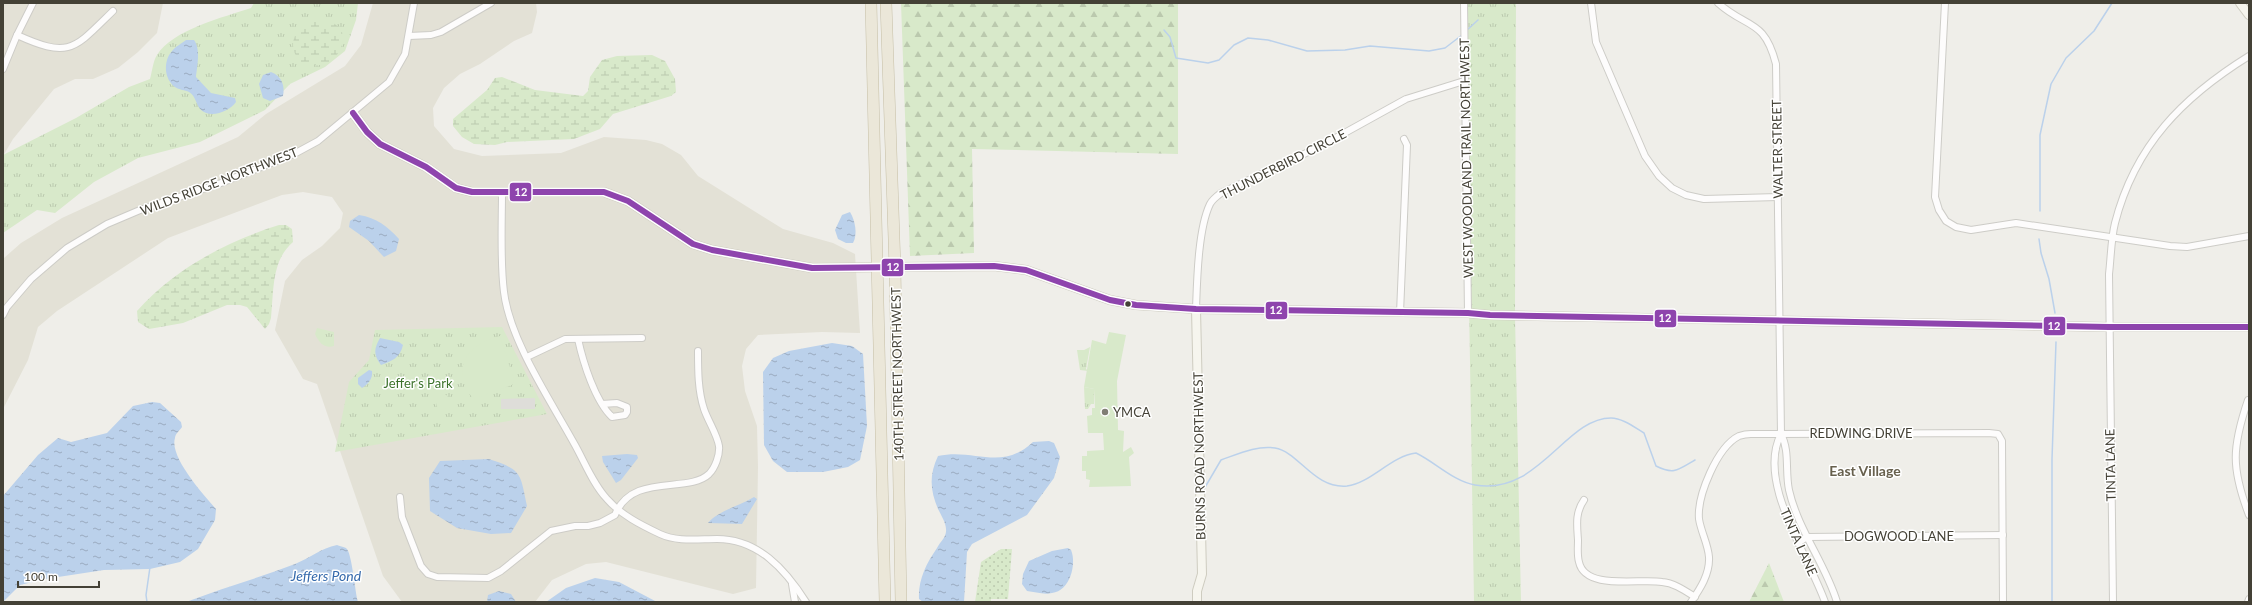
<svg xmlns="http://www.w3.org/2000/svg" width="2252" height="605" viewBox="0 0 2252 605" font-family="Lato,sans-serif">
	<defs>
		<pattern id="grass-tufts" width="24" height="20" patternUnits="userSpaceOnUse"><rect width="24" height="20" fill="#d8e9ca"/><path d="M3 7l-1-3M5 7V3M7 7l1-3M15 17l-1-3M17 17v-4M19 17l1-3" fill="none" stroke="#bbc9ae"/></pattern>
		<pattern id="forest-firs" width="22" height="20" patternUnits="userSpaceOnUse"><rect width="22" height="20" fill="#d8e9ca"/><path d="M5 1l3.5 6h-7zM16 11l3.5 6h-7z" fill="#bbc9ae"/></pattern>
		<pattern id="wetland-marsh" width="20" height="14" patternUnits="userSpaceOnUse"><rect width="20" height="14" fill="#d8e9ca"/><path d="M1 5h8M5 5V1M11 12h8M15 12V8" fill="none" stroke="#bbc9ae"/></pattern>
		<pattern id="garden-dots" width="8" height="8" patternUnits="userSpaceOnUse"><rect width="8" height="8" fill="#d8e9ca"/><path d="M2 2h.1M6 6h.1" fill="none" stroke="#bbc9ae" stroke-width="1.8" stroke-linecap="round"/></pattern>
		<pattern id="water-ripples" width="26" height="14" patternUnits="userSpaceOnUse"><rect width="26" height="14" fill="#bbd1eb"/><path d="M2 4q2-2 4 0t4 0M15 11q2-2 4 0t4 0" fill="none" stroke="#9aabbf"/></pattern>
	</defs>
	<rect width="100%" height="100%" fill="#efeee9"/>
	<!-- residential -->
	<g fill="#e3e1d6">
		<path d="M3 3H163L157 33 138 52 118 68 93 79H75L54 89 13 139 3 156Z"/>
		<path d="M373 3H536L537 12 532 33 514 41 480 64 460 74 444 88 433 108 434 126 454 149 482 156 561 153 604 137 646 140 662 144 681 155 698 176 783 229 833 243 855 254 860 333 822 332 758 335 746 349 742 366 745 391 757 426 758 467 756 588 733 594 606 562 586 564 552 580 535 602H402L383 576 317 384 303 379 275 330 285 281 302 260 322 246 340 228 343 213 332 197 303 192 282 195 168 238 57 311 38 327 28 360 3 409 4 258 21 243 62 218 238 137 266 114 345 66 361 45Z"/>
	</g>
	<!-- grass -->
	<g fill="url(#grass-tufts)">
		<path d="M254 3H358L356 20 345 51 325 67 290 84 265 110 200 142 138 158 94 182 55 213 37 210 3 233V155L76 118 129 87 150 79C152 72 153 61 157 55 172 30 224 17 251 8Z"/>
		<path d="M1464 3H1516L1515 316 1521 602H1474Z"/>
		<path d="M502 327 547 414 335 452 349 382 369 360 375 330Z"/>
		<path d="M317 328 334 332V346C325 349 319 343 315 334Z"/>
		<path d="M1090 347 1086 369 1088 371 1080 370 1077 350H1084Z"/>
		<path d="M1084 387 1094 389V404H1091L1088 409H1085Z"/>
	</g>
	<!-- forest -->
	<g fill="url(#forest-firs)">
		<path d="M901 3H1178V154L972 149 974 253 910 256Z"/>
		<path d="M1769 563 1784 602H1749Z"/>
	</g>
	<!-- wetland -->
	<g fill="url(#wetland-marsh)">
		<path d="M320 20 331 22 340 27C348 42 338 61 321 65 314 66 308 65 301 63 284 44 296 23 320 20Z"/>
		<path d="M652 55 665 61 675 79 676 92 671 96 613 114 600 129 574 139 507 142 495 145 474 144 462 137 453 126V119L487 90 495 78 502 77 535 90 583 96 588 91 590 77 602 60 617 56Z"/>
		<path d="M279 225H286L292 229 293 242C271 261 274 291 271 318L269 324 265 329 247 307 240 305H227L183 323 149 329 138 322 137 311C173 270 227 241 279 225Z"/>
	</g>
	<!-- garden -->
	<path fill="url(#garden-dots)" d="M1001 549H1012L1008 599H991V602H975L981 562Z"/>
	<!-- pitch -->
	<g fill="#d8e9ca">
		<path d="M1109 332 1126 335 1117 381 1118 430 1124 431 1123 452 1131 447 1134 453 1129 457 1131 486 1089 487 1090 480 1086 479V471H1082V456H1087V451L1104 450 1103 433H1088L1087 416 1092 415V408H1095L1094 389 1084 387 1092 340 1106 344Z"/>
		<path d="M500 336 514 380 512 385 473 399C450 368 466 345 500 336Z"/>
		<path d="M447 395 450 407 438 410 435 399Z"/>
	</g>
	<!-- parking -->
	<path fill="#deddd9" d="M535 398V409H501V399Z"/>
	<!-- water -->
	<g fill="url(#water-ripples)">
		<path d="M186 40H194C201 49 197 67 196 77L211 93 235 98 236 102C230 111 211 119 201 110 196 105 196 96 189 92 185 90 179 90 175 87 164 79 163 61 172 51 175 47 182 43 186 40Z"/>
		<path d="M271 72C282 76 285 86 283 96L270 101 263 98 259 84 263 75Z"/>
		<path d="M850 212C855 220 858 234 853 243H846L838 239 835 230 842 215Z"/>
		<path d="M359 215C377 218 387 226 399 239L396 251 384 257 382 255 369 241 349 227 350 221Z"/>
		<path d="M380 338 399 342 403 345C400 358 392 361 381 365 373 354 374 349 380 338Z"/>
		<path d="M832 343 852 346 863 354 867 426 860 460 848 467 823 472H787L773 461 764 445 763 372 773 358 789 351Z"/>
		<path d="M369 370 372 371C373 379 368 384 362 388L358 384V378Z"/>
		<path d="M152 402 160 403 181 422 182 427C180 430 175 434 175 438 169 457 204 495 216 509L215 520 198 549 180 562 150 569 104 570 45 579 20 585 3 602V496L38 455 58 438 71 442 107 433 133 406Z"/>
		<path d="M1049 441 1054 443 1060 457 1054 478 1027 515 972 544 967 552 964 602H923L919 599C918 580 926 564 937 548 940 542 947 537 946 529 946 523 941 515 938 509 930 490 929 475 938 456 975 448 1001 472 1033 442Z"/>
		<path d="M627 454 637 455 638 458 621 480 616 483 603 462 602 456Z"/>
		<path d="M489 459C523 470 520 474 527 506L511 533 491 534 457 528 430 511 429 478 440 461Z"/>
		<path d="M754 497 757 499 742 524 708 523C719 510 740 506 754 497Z"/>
		<path d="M337 545C339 546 344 547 346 548 352 552 355 592 358 602H186C222 588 259 578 295 564 310 558 321 548 337 545Z"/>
		<path d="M1068 548 1071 550C1077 564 1070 591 1052 593 1044 595 1035 592 1027 591L1022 584 1023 574 1029 561 1052 551Z"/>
		<path d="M595 578 619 582 657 602H546L566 588Z"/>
		<path d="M499 591 511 594 516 602H487L488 595Z"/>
	</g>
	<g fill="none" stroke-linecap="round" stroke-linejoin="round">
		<!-- stream -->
		<g stroke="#bbd1eb" stroke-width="1.5">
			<path d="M1164 30 1170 37 1176 58 1208 63 1219 60 1234 45 1248 38 1268 40 1307 51 1345 50 1370 46 1429 51 1445 48 1462 35"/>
			<path d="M1466 31 1478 20"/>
			<path d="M2040 211V135L2051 84 2066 58 2094 31 2112 3"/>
			<path d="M2039 239 2041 253 2049 279 2055 313"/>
			<path d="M1204 489 1221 460C1238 454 1257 445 1275 448 1299 452 1314 489 1347 486 1371 483 1391 456 1416 453 1435 462 1453 481 1475 485 1539 496 1565 418 1611 418 1622 418 1634 427 1644 433L1656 466C1674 475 1678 470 1695 460"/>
			<path d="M147 602 146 595 150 567"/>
			<path d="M2052 602V459L2056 342"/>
		</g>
		<defs>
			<g id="street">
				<path d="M1464 3 1468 313"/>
				<path d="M1591 3 1596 42 1645 156 1659 176 1672 188 1686 195 1704 199 1778 197"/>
				<path d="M1718 3C1747 29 1764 18 1776 64L1781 434C1756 482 1809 556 1825 602"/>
				<path d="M1945 3 1935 197 1939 210 1946 221 1956 227 1971 230 2016 223 2170 246 2187 247 2249 236"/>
				<path d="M17 35C70 59 74 49 113 11"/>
				<path d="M409 36 431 35 441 32 491 3"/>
				<path d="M3 69 17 35 33 3"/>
				<path d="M502 192C502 223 500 261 504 292 510 341 551 401 575 445 585 463 593 484 607 499 621 515 641 525 660 534 677 542 698 539 717 539 758 539 785 569 806 602"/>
				<path d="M1196 309C1197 281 1198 229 1210 204 1212 200 1217 196 1221 193L1321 146 1406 99 1464 81"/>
				<path d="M1400 313 1407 145 1404 139"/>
				<path d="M3 315 7 307 31 279 67 248 107 224 140 210 221 183 294 154 318 141 389 82 405 54 414 3"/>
				<path d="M578 339C583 362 595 401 612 417L625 415 627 412V407L617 403 602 404"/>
				<path d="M527 357 565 339 642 338"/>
				<path d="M2248 400C2232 447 2231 468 2249 515"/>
				<path d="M1781 434C1790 451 1785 471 1789 490 1798 530 1825 563 1837 602"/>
				<path d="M400 497 402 517 421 566 428 574 437 577 488 578 501 571 551 531 575 526H588L600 523 615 515C632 472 688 494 709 474 715 468 720 455 719 446 717 434 708 421 704 409 698 391 698 370 698 351"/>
				<path d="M1584 500C1575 513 1577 525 1578 540 1578 547 1577 555 1579 562 1585 591 1641 578 1662 582 1674 583 1684 590 1695 597"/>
				<path d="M1798 543 1807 537 2003 535"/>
				<path d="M792 584 795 602"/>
				<path d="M1691 602C1700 589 1710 574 1709 557 1708 544 1701 532 1699 519 1697 496 1717 447 1739 436 1742 435 1747 434 1751 434L1989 433 1998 434 2002 441 2003 602"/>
				<path d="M2113 602 2109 274C2111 257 2111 239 2115 223 2135 145 2183 97 2249 56"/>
				<path d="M2248 602 2249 599"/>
			</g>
			<g id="secondary">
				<path d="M2240 3 2249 15"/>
				<path d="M353 113 367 132 380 144 426 167 456 188 472 192H604L628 201 693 244 712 250 812 268 994 266 1026 270 1110 300 1136 305 1196 309 1468 313 1490 315 2109 327H2249"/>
				<path d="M1196 309 1202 574 1197 591V602"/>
			</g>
			<g id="highway">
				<path d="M871 3 885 602"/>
				<path d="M886 3 895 268 901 602"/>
			</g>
		</defs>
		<!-- street casing -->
		<use href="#street" stroke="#cdccc7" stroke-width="8"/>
		<!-- secondary casing -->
		<use href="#secondary" stroke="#ceccc0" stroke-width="10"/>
		<!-- highway casing -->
		<use href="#highway" stroke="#c6bfa6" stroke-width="12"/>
		<!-- street -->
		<use href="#street" stroke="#fdfcfc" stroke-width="6"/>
		<!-- secondary -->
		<use href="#secondary" stroke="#f6f5ee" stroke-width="8"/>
		<!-- highway -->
		<use href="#highway" stroke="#ebe7d9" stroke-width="11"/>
		<defs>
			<path id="bus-1" d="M353 113 367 132 380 144 426 167 456 188 472 192H604L628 201 693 244 712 250 812 268 994 266 1026 270 1110 300 1136 305 1196 309 1468 313 1490 315 2109 327H2249"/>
		</defs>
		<!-- bus-1 casing -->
		<use href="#bus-1" stroke="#fff" stroke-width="9"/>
		<!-- bus-1 -->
		<use href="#bus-1" stroke="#8e44ad" stroke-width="6"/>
	</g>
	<!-- markers -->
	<circle fill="#444136" stroke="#fff" stroke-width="1.5" cx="1128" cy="304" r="3.5"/>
	<circle fill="#807e75" stroke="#fff" stroke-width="1.5" cx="1105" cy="412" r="4"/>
	<g text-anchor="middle" stroke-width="3" stroke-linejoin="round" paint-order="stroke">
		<!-- street labels -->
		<g font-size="13" fill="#444136" stroke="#fff">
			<text transform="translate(1777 149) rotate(-91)" y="5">WALTER STREET</text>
			<text transform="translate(1466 158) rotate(-91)" y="5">WEST WOODLAND TRAIL NORTHWEST</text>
			<text transform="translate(1283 164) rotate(-27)" y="5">THUNDERBIRD CIRCLE</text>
			<text transform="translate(219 181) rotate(-21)" y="5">WILDS RIDGE NORTHWEST</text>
			<text transform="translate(897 374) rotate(-91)" y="5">140TH STREET NORTHWEST</text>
			<text x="1861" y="438">REDWING DRIVE</text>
			<text transform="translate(1199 456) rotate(-91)" y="5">BURNS ROAD NORTHWEST</text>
			<text transform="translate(2110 465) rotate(-91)" y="5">TINTA LANE</text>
			<text x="1899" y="541">DOGWOOD LANE</text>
			<text transform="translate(1799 542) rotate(66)" y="5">TINTA LANE</text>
		</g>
		<!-- park labels -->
		<g font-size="13" fill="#3d732c" stroke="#fff">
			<text x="418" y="388">Jeffer's Park</text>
		</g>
		<!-- poi labels -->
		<g font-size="13" fill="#444136" stroke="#fff" text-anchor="start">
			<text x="1113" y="417">YMCA</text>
		</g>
		<!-- neighbourhood labels -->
		<g font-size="14" font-weight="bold" fill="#67604d" stroke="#fff">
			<text x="1865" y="476">East Village</text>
		</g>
		<!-- water labels -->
		<g font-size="14" font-style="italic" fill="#3469ab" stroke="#fff">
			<text x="326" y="581">Jeffers Pond</text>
		</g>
	</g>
	<g stroke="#fff" stroke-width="1.5">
		<rect x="509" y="182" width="23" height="20" rx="4" fill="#8e44ad"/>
		<rect x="881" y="258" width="23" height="19" rx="4" fill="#8e44ad"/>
		<rect x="1265" y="301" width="23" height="19" rx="4" fill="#8e44ad"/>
		<rect x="1654" y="309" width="23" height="19" rx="4" fill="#8e44ad"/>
		<rect x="2043" y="316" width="23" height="20" rx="4" fill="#8e44ad"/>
	</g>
	<g font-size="11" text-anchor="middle" font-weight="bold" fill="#fff">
		<text x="521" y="196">12</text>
		<text x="893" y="271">12</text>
		<text x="1276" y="314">12</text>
		<text x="1665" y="322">12</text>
		<text x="2054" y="330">12</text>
	</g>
	<!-- border -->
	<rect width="2252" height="605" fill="none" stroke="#444136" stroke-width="8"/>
	<!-- scale -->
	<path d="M18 581v6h81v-6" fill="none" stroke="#444136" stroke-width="2"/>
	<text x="24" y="581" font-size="12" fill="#444136" stroke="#ffffff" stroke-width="3" paint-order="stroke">100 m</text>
</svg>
